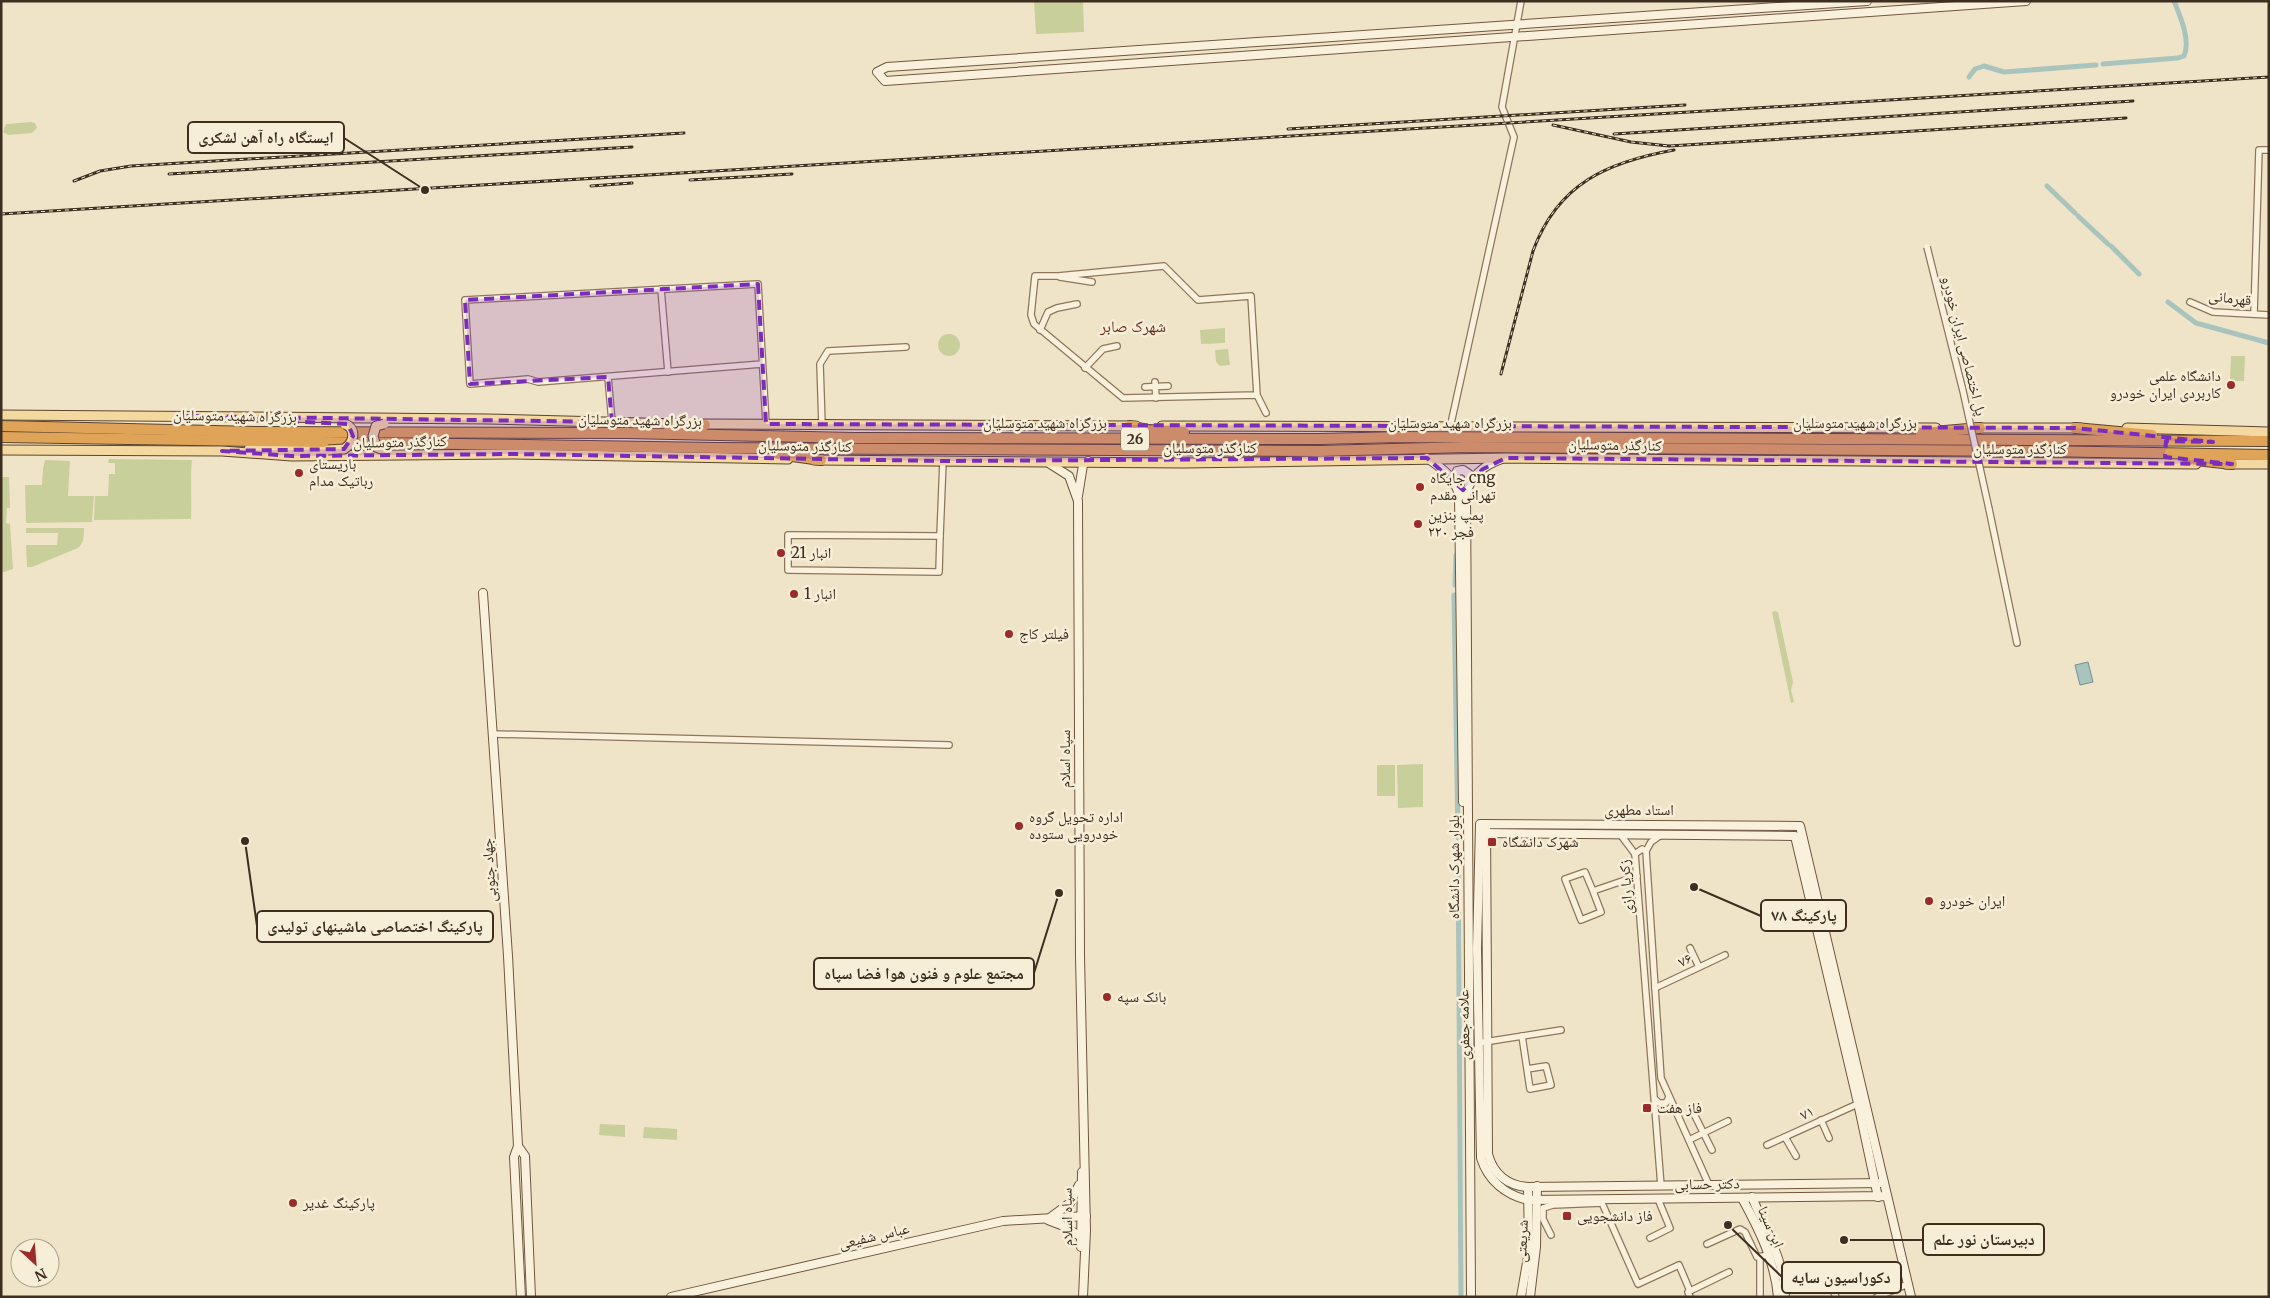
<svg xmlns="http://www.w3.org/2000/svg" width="2270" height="1298" viewBox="0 0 2270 1298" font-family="Merriweather,'Noto Naskh Arabic',serif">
	<rect width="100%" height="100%" fill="#f0e4c8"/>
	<!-- green -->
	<g fill="#c9cf9b">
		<path d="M1034 1H1083L1084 32 1036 34Z"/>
		<path d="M31 122 35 123 37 128 32 133 8 135 3 132 6 124Z"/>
		<path d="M1225 328V343L1201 344 1200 330Z"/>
		<circle cx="949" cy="345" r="11"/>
		<path d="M1228 349 1230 365 1220 366 1216 362 1215 350Z"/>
		<path d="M2231 356H2245L2244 381H2230Z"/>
		<path d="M109 459 192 460C190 480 192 499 191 519L94 520 95 496H108L109 474H115V463H108Z"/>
		<path d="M45 460 70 461 68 496H94L92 522 26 523 25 485H42L43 468Z"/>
		<path d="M1 477H9L10 508H7L6 523 10 524 13 569 1 573Z"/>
		<path d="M26 528H84C84 536 84 543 78 548L32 567H27L26 545H57L58 533H26Z"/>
		<path d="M1775 611 1778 612 1793 682 1791 690 1794 702 1791 703 1772 612Z"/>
		<path d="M1423 764V807L1398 808 1397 765Z"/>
		<rect x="1377" y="765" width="18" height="31"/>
		<path d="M600 1124 625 1125V1137L599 1135Z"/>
		<path d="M644 1127 677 1129V1140L643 1138Z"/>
	</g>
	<!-- water -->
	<path fill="#a9c4bc" stroke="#6f938a" d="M2088 662 2093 682 2080 685 2075 665Z"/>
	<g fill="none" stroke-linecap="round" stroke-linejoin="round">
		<!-- canal -->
		<g stroke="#a9c4bc" stroke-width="5">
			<path d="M2103 64 2178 58 2184 56C2191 40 2180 16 2174 1"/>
			<path d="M1969 77 1975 69 1984 66 2004 72 2096 65"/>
			<path d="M2047 186 2075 213"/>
			<path d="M2078 216 2108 244"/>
			<path d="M2111 246 2139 274"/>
			<path d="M2168 302 2196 323 2269 343"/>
			<path d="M1455 585 1456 555"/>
			<path d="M1454 595 1458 838"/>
			<path d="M1458 845 1461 1297"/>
		</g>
		<defs>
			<g id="street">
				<path d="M1060 277 1092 282"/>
				<path d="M661 289 668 372"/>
				<path d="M2190 302 2213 312 2269 315"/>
				<path d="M2254 314 2259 150H2269"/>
				<path d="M1040 330 1048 312 1057 308 1077 304"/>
				<path d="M762 364 538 382 528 379 470 384 465 300 758 284 766 424"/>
				<path d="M1085 368 1103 349 1117 346"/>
				<path d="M608 377 612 422"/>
				<path d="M1155 382 1156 398"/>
				<path d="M1145 387 1168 386"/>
				<path d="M1257 395 1123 398 1034 324 1031 315 1035 276H1058L1164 266 1198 300 1251 296 1257 395 1266 413"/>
				<path d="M822 425 820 364 828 351 906 347"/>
				<path d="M1450 428 1514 137 1502 107 1521 1"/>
				<path d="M1989 509 2017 643"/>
				<path d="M788 535 940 536 939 572 788 570Z"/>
				<path d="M940 536 943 461"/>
				<path d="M494 734 949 745"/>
				<path d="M1620 834 1635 854"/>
				<path d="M1646 851 1651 842 1661 835"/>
				<path d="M1635 854 1642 849 1646 851 1661 1078 1709 1185"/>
				<path d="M1635 854 1661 1186"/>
				<path d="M1593 891 1585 872 1565 879 1581 920 1601 912 1593 891 1637 876"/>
				<path d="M1690 948 1699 967"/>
				<path d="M1655 988 1725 955"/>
				<path d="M1522 1036 1530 1089 1551 1085 1546 1066 1527 1069"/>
				<path d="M1478 1043 1561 1030"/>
				<path d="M1656 1100 1659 1103H1666L1669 1097"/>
				<path d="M1695 1116 1712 1150"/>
				<path d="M1821 1120 1829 1138"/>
				<path d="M1785 1137 1796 1156"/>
				<path d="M1689 1140 1728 1121"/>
				<path d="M1767 1145 1862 1102"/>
				<path d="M1551 1235 1543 1219V1208L1553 1205 1602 1203 1638 1284 1679 1265 1690 1291"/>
				<path d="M1650 1238 1670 1228 1658 1199"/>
				<path d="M1707 1244 1740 1229 1745 1232 1757 1257 1769 1255"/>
				<path d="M1760 1258V1297"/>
				<path d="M1783 1275 1818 1270 1824 1272 1836 1297"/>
				<path d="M1690 1297 1688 1292 1729 1272"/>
				<path d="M1877 1297 1908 1284"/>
			</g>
			<g id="secondary">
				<path d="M1867 1 887 67 877 72 885 81 2026 1"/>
				<path d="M1427 458C1443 469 1454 476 1459 495L1463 802"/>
				<path d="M1047 462 1069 476 1078 501 1080 956 1086 1230 1083 1297"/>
				<path d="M1454 480 1457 471 1463 470 1469 474V483"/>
				<path d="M1078 496 1083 465 1088 461"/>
				<path d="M483 593 508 956 518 1146 514 1157 521 1297"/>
				<path d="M1486 824 1488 1154C1493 1174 1508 1186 1528 1187L1883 1183"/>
				<path d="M1482 833 1795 836 1858 1103 1878 1197"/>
				<path d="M518 1146 525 1156 531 1297"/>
				<path d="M1886 1196 1528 1200C1505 1195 1488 1180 1481 1158L1477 949 1480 824 1800 826 1911 1297"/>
				<path d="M1752 1197C1765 1229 1785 1262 1785 1297"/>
				<path d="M1742 1198C1759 1229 1775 1261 1778 1297"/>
				<path d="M1051 1217 1070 1203 1079 1185"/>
				<path d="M1048 1220 1061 1225 1080 1236"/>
				<path d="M1081 1247 1082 1172"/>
				<path d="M671 1297 1003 1221 1086 1216"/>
				<path d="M1471 1297 1466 494C1471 475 1484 465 1502 459"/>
				<path d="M1521 1297 1529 1251 1528 1187"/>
				<path d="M1530 1297 1536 1247 1537 1186"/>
			</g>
			<g id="primary">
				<path d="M1 415 487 419 681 424"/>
				<path d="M699 424 1136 426"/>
				<path d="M1162 426 1936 428"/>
				<path d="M1974 428H2081"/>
				<path d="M2127 428 2269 432"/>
				<path d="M249 449 328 450"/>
				<path d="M1 450 222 451 292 456 513 454 788 459"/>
				<path d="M814 460 1184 463 1506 458 2196 464"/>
				<path d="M2226 464H2269"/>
			</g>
			<g id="highway">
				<path d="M1 426 256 432 626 433 855 438 1320 439 1400 437 2269 441"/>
				<path d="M1130 426 1148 430 1184 432"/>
				<path d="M2075 428 2152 435"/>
				<path d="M669 429 705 425"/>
				<path d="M1921 433 1980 428"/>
				<path d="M1 437 717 448 1318 451 1468 447 2040 451 2269 455"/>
				<path d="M778 454 821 460"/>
				<path d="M2187 459 2232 464"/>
			</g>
		</defs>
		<!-- street casing -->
		<use href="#street" stroke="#8d765c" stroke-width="8"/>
		<!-- secondary casing -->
		<use href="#secondary" stroke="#6f573f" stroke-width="10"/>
		<!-- primary casing -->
		<use href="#primary" stroke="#5b4430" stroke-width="11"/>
		<!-- highway casing -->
		<use href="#highway" stroke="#5b4430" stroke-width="12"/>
		<!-- street -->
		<use href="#street" stroke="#faf1dc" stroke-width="5.5"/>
		<!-- secondary -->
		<use href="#secondary" stroke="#faf1dc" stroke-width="8"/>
		<!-- primary -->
		<use href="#primary" stroke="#f3d9a0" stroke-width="9"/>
		<!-- highway -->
		<use href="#highway" stroke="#e0a458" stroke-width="10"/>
		<defs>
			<g id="rail">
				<path d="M1553 125 1631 142 1669 146 2126 118"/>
				<path d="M1288 129 1685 105"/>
				<path d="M1614 134 2133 101"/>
				<path d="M169 174 632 147"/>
				<path d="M690 180 792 174"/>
				<path d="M74 181 100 171 131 166 684 133"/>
				<path d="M591 186 632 183"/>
				<path d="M1 214 2269 77"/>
				<path d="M1501 374 1533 251C1558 183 1608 162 1674 150"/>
			</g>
		</defs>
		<!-- rail casing -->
		<use href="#rail" stroke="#3d2e20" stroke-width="3"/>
		<!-- rail -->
		<use href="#rail" stroke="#f7eed8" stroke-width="1" stroke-dasharray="4" stroke-linecap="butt"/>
		<defs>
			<path id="street-bridge" d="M1927 247 1963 391 1989 509"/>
			<g id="primary-bridge">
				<path d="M384 424 376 426 373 436 376 447 387 451"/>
				<path d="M328 450 344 449C354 443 357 429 345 424"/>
			</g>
		</defs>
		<!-- street-bridge casing -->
		<use href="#street-bridge" stroke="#8d765c" stroke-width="8" stroke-linecap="butt"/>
		<!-- primary-bridge casing -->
		<use href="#primary-bridge" stroke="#5b4430" stroke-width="11" stroke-linecap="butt"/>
		<!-- street-bridge -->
		<use href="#street-bridge" stroke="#faf1dc" stroke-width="5.5"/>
		<!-- primary-bridge -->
		<use href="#primary-bridge" stroke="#f3d9a0" stroke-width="9"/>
	</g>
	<!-- marked area -->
	<path fill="#7b2cbf" fill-opacity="0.2" stroke="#7b2cbf" stroke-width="4" stroke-dasharray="10 6" stroke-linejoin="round" d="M758 284 766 424 2075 428 2213 442 2166 441 2165 457 2232 464 1506 458 1483 469 1463 490 1427 458 943 461 513 454 292 456 222 451 344 449 353 436 348 424 183 416 612 422 608 377 470 384 465 300Z"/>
	<!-- markers -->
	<g fill="#9e2a2b" stroke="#f7eed8" stroke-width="2">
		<circle cx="2231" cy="385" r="5"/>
		<circle cx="299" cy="473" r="5"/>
		<circle cx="1420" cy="487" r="5"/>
		<circle cx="1418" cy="524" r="5"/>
		<circle cx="781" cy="553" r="5"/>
		<circle cx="794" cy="594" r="5"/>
		<circle cx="1009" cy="634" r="5"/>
		<circle cx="1019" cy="826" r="5"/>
		<rect x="1487" y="837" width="10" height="10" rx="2.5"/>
		<circle cx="1929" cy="901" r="5"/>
		<circle cx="1107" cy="997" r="5"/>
		<rect x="1642" y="1103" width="10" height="10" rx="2.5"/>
		<circle cx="293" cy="1203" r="5"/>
		<rect x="1562" y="1211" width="10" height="10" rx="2.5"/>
	</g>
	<g text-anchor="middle" stroke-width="5" stroke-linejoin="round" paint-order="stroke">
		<!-- shield labels -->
		<rect fill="#f7eed8" stroke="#756857" stroke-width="1" x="1121" y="427.5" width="28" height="23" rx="4"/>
		<g font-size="14" font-weight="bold" fill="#3d2e20">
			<text x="1135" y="444">26</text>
		</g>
		<!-- street labels -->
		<g font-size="15" fill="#3d2e20" stroke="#f7eed8">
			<text transform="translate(2230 298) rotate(7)" y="5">قهرمانی</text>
			<text transform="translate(1964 346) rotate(76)" y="5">پل اختصاصی ایران خودرو</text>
			<text transform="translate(235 416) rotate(1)" y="5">بزرگراه شهید متوسلیان</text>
			<text transform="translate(640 420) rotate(1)" y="5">بزرگراه شهید متوسلیان</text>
			<text x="1045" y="428">بزرگراه شهید متوسلیان</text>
			<text x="1450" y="428">بزرگراه شهید متوسلیان</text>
			<text x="1855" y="428">بزرگراه شهید متوسلیان</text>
			<text transform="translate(400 442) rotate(-1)" y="5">کنارگذر متوسلیان</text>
			<text transform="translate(1615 445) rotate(1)" y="5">کنارگذر متوسلیان</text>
			<text transform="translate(805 446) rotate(1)" y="5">کنارگذر متوسلیان</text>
			<text x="1210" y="453">کنارگذر متوسلیان</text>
			<text x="2020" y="454">کنارگذر متوسلیان</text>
			<text transform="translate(1065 759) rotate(-90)" y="5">سپاه اسلام</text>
			<text x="1639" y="815">استاد مطهری</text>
			<text transform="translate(1454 867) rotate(-90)" y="5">بلوار شهرک دانشگاه</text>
			<text transform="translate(489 870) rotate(-94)" y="5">جهاد جنوبی</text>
			<text transform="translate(1626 887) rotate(-94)" y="5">زکریا رازی</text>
			<text transform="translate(1685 960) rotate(-25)" y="5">۷۶</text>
			<text transform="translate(1464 1025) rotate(-91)" y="5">علامه جعفری</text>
			<text transform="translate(1807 1113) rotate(-25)" y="5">۷۱</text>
			<text transform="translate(1707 1184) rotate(-1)" y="5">دکتر حسابی</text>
			<text transform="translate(1067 1217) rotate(-91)" y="5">سپاه اسلام</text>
			<text transform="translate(1771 1227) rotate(66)" y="5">ابن سینا</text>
			<text transform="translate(874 1236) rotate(-13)" y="5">عباس شفیعی</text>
			<text transform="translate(1522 1241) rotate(-87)" y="5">شریعتی</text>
		</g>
		<!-- poi labels -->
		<g font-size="15" fill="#3d2e20" stroke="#f7eed8" text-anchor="start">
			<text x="2221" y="381" text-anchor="end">دانشگاه علمی<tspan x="2221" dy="17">کاربردی ایران خودرو</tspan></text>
			<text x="309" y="469">باریستای<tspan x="309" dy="17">رباتیک مدام</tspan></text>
			<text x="1430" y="483">جایگاه cng<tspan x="1430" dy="17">تهرانی مقدم</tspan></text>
			<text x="1428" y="520">پمپ بنزین<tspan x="1428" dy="17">۲۲۰ فجر</tspan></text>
			<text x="791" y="558">انبار 21</text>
			<text x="804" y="599">انبار 1</text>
			<text x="1019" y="639">فیلتر کاج</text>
			<text x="1029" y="822">اداره تحویل گروه<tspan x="1029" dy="17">خودرویی ستوده</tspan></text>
			<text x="1502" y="847">شهرک دانشگاه</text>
			<text x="1939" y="906">ایران خودرو</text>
			<text x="1117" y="1002">بانک سپه</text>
			<text x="1657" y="1113">فاز هفت</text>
			<text x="303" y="1208">پارکینگ غدیر</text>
			<text x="1577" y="1221">فاز دانشجویی</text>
		</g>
		<!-- neighbourhood labels -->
		<g font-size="16" fill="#6b2e1e" stroke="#f7eed8">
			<text x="1133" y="332">شهرک صابر</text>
		</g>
	</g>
	<!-- callouts -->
	<path fill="none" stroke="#3d2e20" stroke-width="2" d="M425 190L344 138M1694 887L1761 916M245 841L257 926M1059 893L1034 973M1844 1240L1923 1240M1728 1225L1782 1277"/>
	<g fill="#3d2e20" stroke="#f7eed8" stroke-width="2">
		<circle cx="425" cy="190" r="5"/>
		<circle cx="1694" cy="887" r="5"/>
		<circle cx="245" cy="841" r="5"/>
		<circle cx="1059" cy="893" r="5"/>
		<circle cx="1844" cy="1240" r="5"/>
		<circle cx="1728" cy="1225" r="5"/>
	</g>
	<g fill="#f7eed8" stroke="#3d2e20" stroke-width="2">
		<rect x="188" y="122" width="156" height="31" rx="5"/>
		<rect x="1761" y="900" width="85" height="31" rx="5"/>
		<rect x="257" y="911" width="236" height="31" rx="5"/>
		<rect x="814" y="958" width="220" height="31" rx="5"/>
		<rect x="1923" y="1224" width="121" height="31" rx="5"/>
		<rect x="1782" y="1262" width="119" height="31" rx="5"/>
	</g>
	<g font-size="16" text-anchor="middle" font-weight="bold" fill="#3d2e20">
		<text x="266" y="143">ایستگاه راه آهن لشکری</text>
		<text x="1804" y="921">پارکینگ ۷۸</text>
		<text x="375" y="932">پارکینگ اختصاصی ماشینهای تولیدی</text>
		<text x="924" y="979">مجتمع علوم و فنون هوا فضا سپاه</text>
		<text x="1984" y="1245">دبیرستان نور علم</text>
		<text x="1841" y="1283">دکوراسیون سایه</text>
	</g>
	<!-- border -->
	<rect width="2270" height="1298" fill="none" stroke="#3d2e20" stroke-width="5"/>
	<!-- north arrow -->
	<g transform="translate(35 1263) rotate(154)"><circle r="24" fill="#f7eed8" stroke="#ada18e"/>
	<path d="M0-4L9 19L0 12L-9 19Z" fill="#9e2a2b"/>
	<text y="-8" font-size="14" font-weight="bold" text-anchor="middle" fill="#3d2e20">N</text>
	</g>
</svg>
